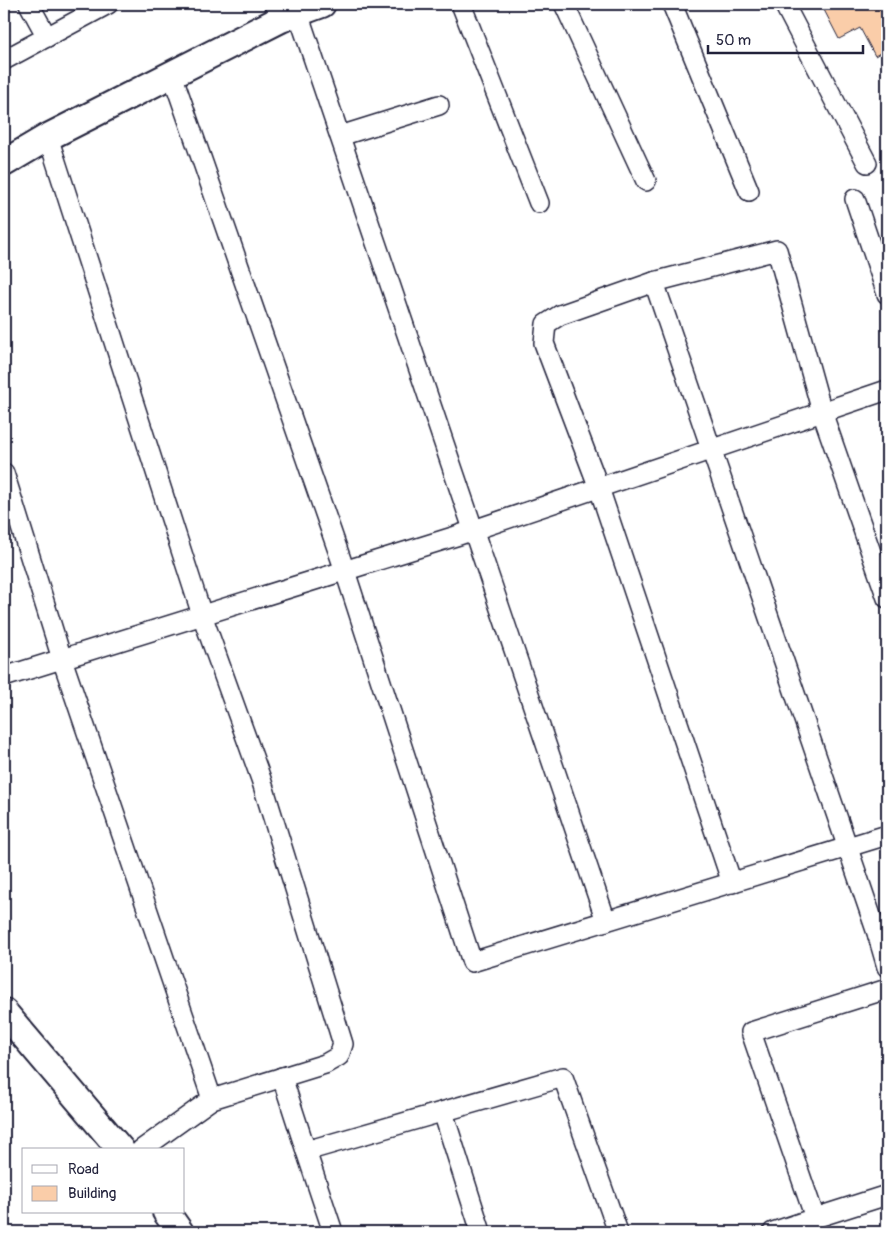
<svg xmlns="http://www.w3.org/2000/svg" width="891" height="1236" viewBox="0 0 891 1236" font-family="Pangolin,sans-serif">
	<rect width="100%" height="100%" fill="#fff"/>
	<filter id="ink" filterUnits="userSpaceOnUse"><feTurbulence type="fractalNoise" baseFrequency=".02" numOctaves="2"/><feDisplacementMap in="SourceGraphic" scale="10" xChannelSelector="R" yChannelSelector="G"/><feConvolveMatrix kernelMatrix="1 2 1 2 8 2 1 2 1" color-interpolation-filters="sRGB"/></filter>
	<g filter="url(#ink)">
		<!-- building -->
		<path fill="#facda9" stroke="#22223b" d="M821 4H887V49L875 56 860 28 839 39Z"/>
		<g fill="none" stroke-linecap="round" stroke-linejoin="round">
			<defs>
				<g id="street">
					<path d="M29 4 47 37"/>
					<path d="M274 4 281 19"/>
					<path d="M461 4 539 203"/>
					<path d="M564 4 646 181"/>
					<path d="M672 4 749 191"/>
					<path d="M784 4 867 163"/>
					<path d="M298 13 606 921"/>
					<path d="M4 60 108 4"/>
					<path d="M172 74 345 571 472 962 887 835"/>
					<path d="M340 136 439 105"/>
					<path d="M48 137 202 615 261 779 343 1044 339 1056 325 1064 212 1099 141 1150"/>
					<path d="M855 199 887 294"/>
					<path d="M654 282 878 936 887 934"/>
					<path d="M4 473 62 659 212 1099"/>
					<path d="M4 677 456 536 887 390"/>
					<path d="M732 883 599 488 544 343 546 324 560 315 654 282 777 250 822 412 887 598"/>
					<path d="M878 936 887 967"/>
					<path d="M282 1077 306 1151"/>
					<path d="M443 1112 481 1232"/>
					<path d="M815 1218 887 1195"/>
					<path d="M333 1232 306 1151 563 1077 618 1232"/>
					<path d="M773 1232 815 1218 751 1032 887 989"/>
				</g>
				<g id="secondary">
					<path d="M4 163 48 137 281 19 322 4"/>
					<path d="M4 1012 121 1150"/>
					<path d="M166 1212 180 1232"/>
				</g>
			</defs>
			<!-- street casing -->
			<use href="#street" stroke="#22223b" stroke-width="22"/>
			<!-- secondary casing -->
			<use href="#secondary" stroke="#22223b" stroke-width="30"/>
			<!-- street -->
			<use href="#street" stroke="#fff" stroke-width="19"/>
			<!-- secondary -->
			<use href="#secondary" stroke="#fff" stroke-width="26"/>
		</g>
	</g>
	<!-- margin -->
	<rect width="891" height="1236" fill="none" stroke="#fff" stroke-width="20"/>
	<rect x="10" y="10" width="871" height="1216" fill="none" stroke="#22223b" stroke-width="2" filter="url(#ink)"/>
	<!-- legend -->
	<rect x="22" y="1148" width="162" height="65" fill="#ffffff" stroke="#a7a7b1"/>
	<rect x="32" y="1165" width="25" height="8" fill="#ffffff" stroke="#a7a7b1"/>
	<text x="68" y="1174" font-size="15" fill="#22223b">Road</text>
	<rect x="32" y="1186" width="25" height="15" fill="#facda9" stroke="#a7a7b1"/>
	<text x="68" y="1198" font-size="15" fill="#22223b">Building</text>
	<!-- scale -->
	<path d="M708 45v8h155v-8" fill="none" stroke="#22223b" stroke-width="2.5"/>
	<text x="716" y="45" font-size="15" fill="#22223b" stroke="#ffffff" stroke-width="4" paint-order="stroke">50 m</text>
</svg>
